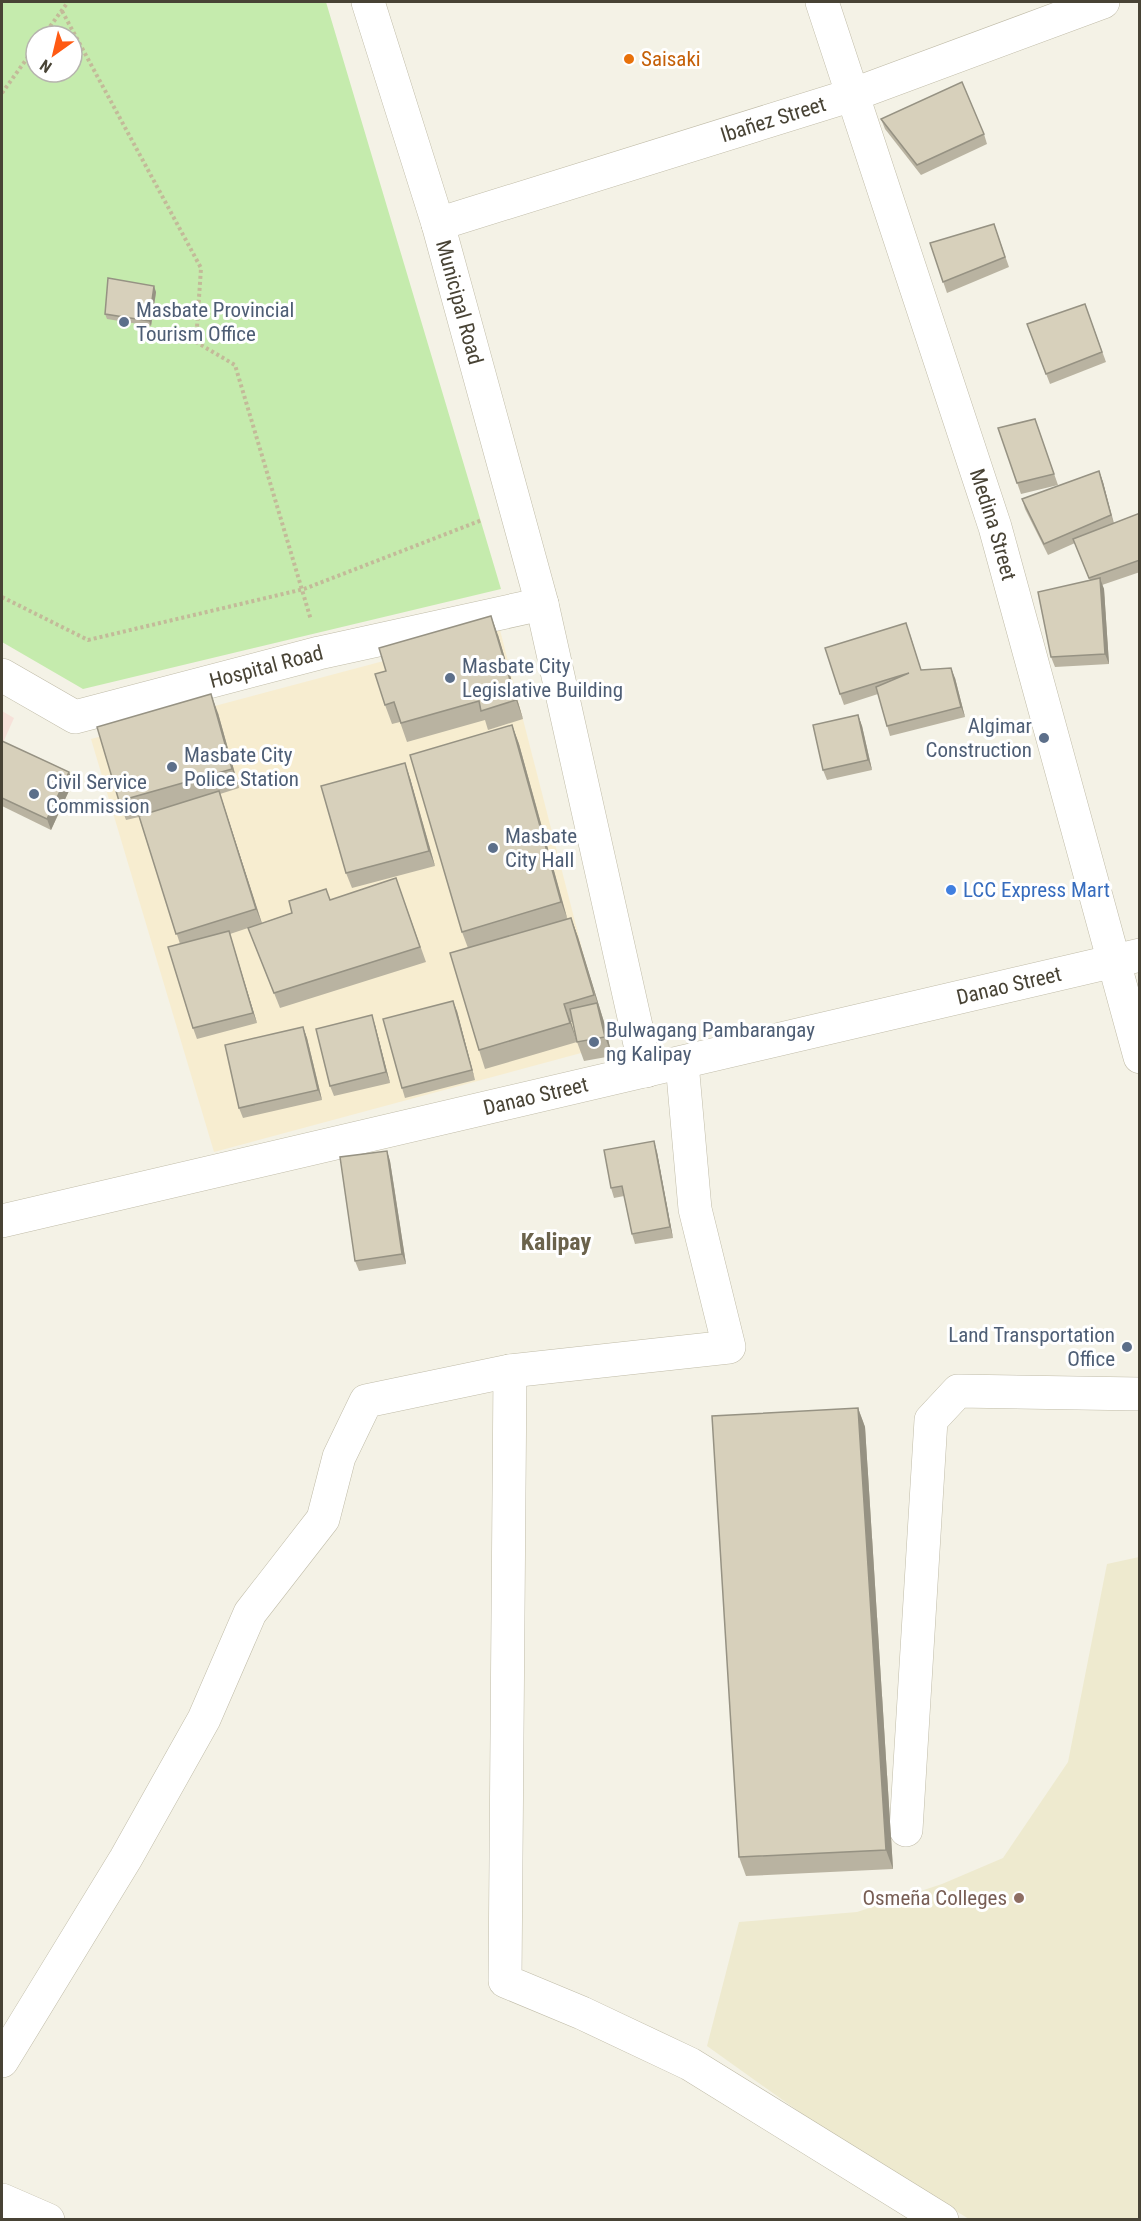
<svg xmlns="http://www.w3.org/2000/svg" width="1141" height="2221" viewBox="0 0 1141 2221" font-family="'Roboto Condensed',sans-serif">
	<rect width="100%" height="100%" fill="#f4f2e6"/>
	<!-- commercial -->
	<path fill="#f7edd0" d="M500 630 607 1046 214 1152 91 739Z"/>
	<!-- education -->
	<path fill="#eeeacf" d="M1139 1557V2219H969L836 2138 707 2046 739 1922 857 1912 942 1884 1003 1858 1068 1762 1107 1564Z"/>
	<!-- medical -->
	<path fill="#f6e1d9" d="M2 711 14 718 2 745Z"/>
	<!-- green -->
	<path fill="#c5ebad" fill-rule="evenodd" d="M2 2H326L501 589 83 689 2 642ZM36 36H72V72H36Z"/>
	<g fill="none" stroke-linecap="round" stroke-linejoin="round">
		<defs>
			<g id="minor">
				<path id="s1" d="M368 2 438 224 542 604 646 1071"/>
				<path id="s2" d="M822 2 995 527 1140 1057"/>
				<path id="s3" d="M438 224 852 95 1103 2"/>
				<path id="s4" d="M2 675 75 717 319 653 542 604"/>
				<path id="s5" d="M2 1221 1140 955"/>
				<path d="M510 1371 729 1347 695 1209 682 1063"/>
				<path d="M906 1830 931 1420 958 1391 1140 1394"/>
				<path d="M2 2061 126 1858 204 1719 250 1613 323 1519 339 1457 366 1401 510 1371 505 1981 582 2013 690 2064 942 2220"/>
				<path d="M2 2200 48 2220"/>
			</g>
		</defs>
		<!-- minor casing -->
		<use href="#minor" stroke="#c0bca8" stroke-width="34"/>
		<!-- path -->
		<g stroke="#c3ba99" stroke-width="4" stroke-dasharray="3 3" stroke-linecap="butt">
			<path d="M62 11 201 268 196 342 235 365 311 620"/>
			<path d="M43 36 68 2"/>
			<path d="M2 93 36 46"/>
			<path d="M2 597 88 640 304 589 482 520"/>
		</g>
		<!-- minor -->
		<use href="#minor" stroke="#fff" stroke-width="33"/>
	</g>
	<!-- wall -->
	<g fill="#b9b3a1">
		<path d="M881 119 984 134 987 144 921 175 885 129Z"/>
		<path d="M994 224 1009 267 947 293 930 243Z"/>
		<path d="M156 292 151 326 107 319 105 314Z"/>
		<path d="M1085 304 1106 362 1050 384 1027 324Z"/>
		<path d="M1035 419 1058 485 1021 494 998 428Z"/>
		<path d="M1099 471 1103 482 1114 523 1140 513V572L1102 585 1104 589 1109 664 1055 667 1051 657 1090 581 1075 543 1048 555 1025 509 1022 499Z"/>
		<path d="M910 634 921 670 955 678 965 717 890 736 878 694 844 705 840 694Z"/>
		<path d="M498 635 523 719 488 730 485 720 407 742 400 722 392 724 385 705Z"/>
		<path d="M218 713 239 788 220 794 262 923 396 878 426 962 280 1008 248 928 230 934 257 1023 197 1039 193 1028 180 944 139 817 126 820 119 801Z"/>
		<path d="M858 715 862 726 872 770 827 780 823 770Z"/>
		<path d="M512 725 519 744 567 919 571 918 578 937 604 1022 612 1056 584 1061 577 1042 573 1022H571L577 1042 485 1069 479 1050 468 948 462 932Z"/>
		<path d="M2 741 69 772 73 782 51 830 2 806Z"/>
		<path d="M410 778 435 866 352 888 346 873Z"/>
		<path d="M457 1011 475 1080 405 1098 402 1088Z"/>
		<path d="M375 1025 390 1083 334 1096 330 1086Z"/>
		<path d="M303 1027 307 1038 322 1100 243 1118 239 1108Z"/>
		<path d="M387 1151 390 1161 406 1264 359 1271 355 1261Z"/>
		<path d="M657 1152 673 1238 635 1244 632 1234 624 1196 614 1198 611 1188Z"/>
		<path d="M858 1408 865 1427 893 1869 746 1876 739 1857Z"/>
	</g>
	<!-- shaded-wall -->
	<g fill="#969283">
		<path d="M154 286 156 292 151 326 149 321Z"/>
		<path d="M1099 471 1103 482 1114 526Z"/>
		<path d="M1100 578 1104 589 1109 664 1105 654Z"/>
		<path d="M491 616 498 635 523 719 516 700Z"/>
		<path d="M951 668 955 678 965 717 961 707Z"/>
		<path d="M211 694 218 713 239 788 232 769Z"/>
		<path d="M858 715 862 726 872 770 868 760Z"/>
		<path d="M512 725 519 744 568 921 561 902Z"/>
		<path d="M405 763 410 778 435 866 429 851Z"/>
		<path d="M69 772 73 782 51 830 47 819Z"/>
		<path d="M219 791 224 806 262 924 256 909Z"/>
		<path d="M571 918 578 937 604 1022 612 1056 605 1037 598 1005Z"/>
		<path d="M229 931 232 942 257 1023 253 1013Z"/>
		<path d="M453 1001 457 1011 475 1080 472 1070Z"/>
		<path d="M564 1004 571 1022 577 1042 570 1023Z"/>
		<path d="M372 1015 375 1025 390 1083 386 1072Z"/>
		<path d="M303 1027 307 1038 322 1100 318 1090Z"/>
		<path d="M654 1141 657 1152 673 1238 670 1227Z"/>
		<path d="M387 1151 390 1161 406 1264 402 1254Z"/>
		<path d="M858 1408 865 1427 893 1869 886 1850Z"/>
	</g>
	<!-- building -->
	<g fill="#d7d0bb" stroke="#969283" stroke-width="1.5">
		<path d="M962 82 984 134 917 165 881 119Z"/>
		<path d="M994 224 1005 257 943 282 930 243Z"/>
		<path d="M108 278 154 286 149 321 105 314Z"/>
		<path d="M1085 304 1102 352 1046 374 1027 324Z"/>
		<path d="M1035 419 1054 474 1017 483 998 428Z"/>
		<path d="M1099 471 1111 515 1044 544 1022 499Z"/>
		<path d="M1140 513V560L1089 578 1073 539Z"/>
		<path d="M1100 578 1105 654 1051 657 1038 592Z"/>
		<path d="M491 616 516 700 481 711 479 701 401 723 394 702 385 705 375 674 386 671 379 648Z"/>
		<path d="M906 623 921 670 951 668 961 707 887 726 876 687 909 673 840 694 825 648Z"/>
		<path d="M211 694 232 769 119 801 97 727Z"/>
		<path d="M858 715 868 760 823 770 813 725Z"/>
		<path d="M512 725 561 902 462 932 410 755Z"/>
		<path d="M2 741 69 772 47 819 2 798Z"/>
		<path d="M405 763 429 851 346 873 321 786Z"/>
		<path d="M219 791 256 909 176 934 139 816Z"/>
		<path d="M396 878 420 947 274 993 248 928 292 913 289 901 326 889 330 900Z"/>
		<path d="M571 918 594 995 564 1004 570 1023 479 1050 450 953Z"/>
		<path d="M229 931 253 1013 193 1028 168 947Z"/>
		<path d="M453 1001 472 1070 402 1088 383 1019Z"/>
		<path d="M597 1003 605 1037 577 1042 570 1009Z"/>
		<path d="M372 1015 386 1072 330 1086 316 1029Z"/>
		<path d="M303 1027 318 1090 239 1108 225 1045Z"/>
		<path d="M654 1141 670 1227 632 1234 622 1186 611 1188 604 1150Z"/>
		<path d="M387 1151 402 1254 355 1261 340 1157Z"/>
		<path d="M858 1408 886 1850 739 1857 712 1416Z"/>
	</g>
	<!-- markers -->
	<circle fill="#e8710a" stroke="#fff" stroke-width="2" cx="629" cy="59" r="6"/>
	<g fill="#5c6f8a" stroke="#fff" stroke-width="2">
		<circle cx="124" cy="322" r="6"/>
		<circle cx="450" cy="678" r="6"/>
		<circle cx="1044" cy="738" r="6"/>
		<circle cx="172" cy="767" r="6"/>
		<circle cx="34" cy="794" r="6"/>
		<circle cx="493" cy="848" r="6"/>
		<circle cx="594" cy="1042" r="6"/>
		<circle cx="1127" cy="1347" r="6"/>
	</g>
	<circle fill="#3f7fe0" stroke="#fff" stroke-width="2" cx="951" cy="890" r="6"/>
	<circle fill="#8d6e63" stroke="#fff" stroke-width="2" cx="1019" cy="1898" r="6"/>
	<g text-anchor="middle" stroke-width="6" stroke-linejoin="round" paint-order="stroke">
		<!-- food labels -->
		<g font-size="21" fill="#c56008" stroke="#fff" text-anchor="start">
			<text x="641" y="66">Saisaki</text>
		</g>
		<!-- street labels -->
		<g font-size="21" fill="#484335" stroke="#fff">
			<text dy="7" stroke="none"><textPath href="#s3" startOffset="351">Ibañez Street</textPath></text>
			<text dy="7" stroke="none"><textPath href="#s1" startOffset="314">Municipal Road</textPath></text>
			<text dy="7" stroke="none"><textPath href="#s2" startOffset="550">Medina Street</textPath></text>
			<text dy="7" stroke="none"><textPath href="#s4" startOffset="282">Hospital Road</textPath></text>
			<text dy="7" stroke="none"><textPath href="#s5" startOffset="1034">Danao Street</textPath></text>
			<text dy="7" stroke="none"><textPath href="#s5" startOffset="548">Danao Street</textPath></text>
		</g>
		<!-- service labels -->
		<g font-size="21" fill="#4e5e75" stroke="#fff" text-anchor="start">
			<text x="136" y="317">Masbate Provincial<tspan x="136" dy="24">Tourism Office</tspan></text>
			<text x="462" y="673">Masbate City<tspan x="462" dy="24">Legislative Building</tspan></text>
			<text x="1032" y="733" text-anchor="end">Algimar<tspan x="1032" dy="24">Construction</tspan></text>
			<text x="184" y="762">Masbate City<tspan x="184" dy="24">Police Station</tspan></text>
			<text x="46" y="789">Civil Service<tspan x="46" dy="24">Commission</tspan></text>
			<text x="505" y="843">Masbate<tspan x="505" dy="24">City Hall</tspan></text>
			<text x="606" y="1037">Bulwagang Pambarangay<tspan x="606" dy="24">ng Kalipay</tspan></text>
			<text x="1115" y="1342" text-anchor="end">Land Transportation<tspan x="1115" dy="24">Office</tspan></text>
		</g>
		<!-- shop labels -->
		<g font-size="21" fill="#366cbe" stroke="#fff" text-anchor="start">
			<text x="963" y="897">LCC Express Mart</text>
		</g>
		<!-- education labels -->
		<g font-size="21" fill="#785e54" stroke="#fff" text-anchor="end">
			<text x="1007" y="1905">Osmeña Colleges</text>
		</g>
		<!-- quarter labels -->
		<g font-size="24" font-weight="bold" fill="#6b634c" stroke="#fff">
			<text x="556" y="1250">Kalipay</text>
		</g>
	</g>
	<!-- border -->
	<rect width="1141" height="2221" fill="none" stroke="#484335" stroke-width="6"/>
	<!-- north arrow -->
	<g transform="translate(54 54) rotate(214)"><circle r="28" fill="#ffffff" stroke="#b6b4ae" stroke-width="1.5"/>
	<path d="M0-4.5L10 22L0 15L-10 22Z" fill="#ff5a13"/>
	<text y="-9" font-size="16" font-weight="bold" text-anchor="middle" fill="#484335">N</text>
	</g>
</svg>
